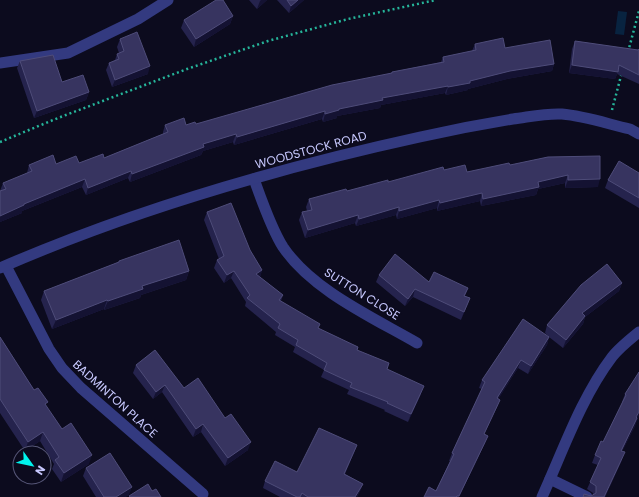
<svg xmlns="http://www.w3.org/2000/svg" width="639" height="497" viewBox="0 0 639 497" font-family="Poppins,sans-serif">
	<rect width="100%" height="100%" fill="#0c0b1e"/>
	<!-- water -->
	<path fill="#082340" d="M618 11 627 12 624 35 615 34Z"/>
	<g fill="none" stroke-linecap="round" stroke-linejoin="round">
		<!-- path -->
		<g stroke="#26b59a" stroke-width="2.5" stroke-dasharray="2 3" stroke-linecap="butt">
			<path d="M628 52 639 11"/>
			<path d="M612 110 622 72"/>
			<path d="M0 142 58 118 187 69 268 41 348 19 436 0"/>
		</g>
		<!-- minor -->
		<g stroke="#333a80" stroke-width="11">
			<path d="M0 63 68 53 138 19 168 0"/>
			<path d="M254 179C262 201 271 228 283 247 312 290 372 317 417 343"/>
			<path d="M6 266 49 349 62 368 81 388 203 494"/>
			<path d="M0 268C133 210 278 168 420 137 451 130 482 124 513 119 529 117 546 113 562 114 585 116 608 124 630 129L639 134"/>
			<path d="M550 479 587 497"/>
			<path d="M542 497C563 451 581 398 612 357 619 348 629 340 639 332"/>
		</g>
	</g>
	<!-- wall -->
	<g fill="#25234d">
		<path d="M249 0H267L257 9Z"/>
		<path d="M277 0H304L289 13Z"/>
		<path d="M233 16 230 24 194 47 181 28 184 20Z"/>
		<path d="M120 39 148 74 112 87 106 70 109 63 115 60 117 54 119 53 117 47Z"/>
		<path d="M575 41 638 50 639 49V84L617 74 615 79 569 73 572 49Z"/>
		<path d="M475 44 505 48 554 64 552 71 507 79 468 89V90L446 95 445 93 381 105 380 108 337 116V118L323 122 322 119 234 145 233 142 203 151 201 155 130 182 128 178 86 195 82 187 22 211V213L0 222V191L3 183 27 173 29 165 79 163 104 158 163 134V132L165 125H186L196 124 391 73 392 72 441 62 443 57 472 51Z"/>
		<path d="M20 61 62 82 89 92 86 100 34 118 17 68Z"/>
		<path d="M548 157 598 187 565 188V183L538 189 536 195 481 206 480 201 437 211V208L397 219 396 215 356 226 355 223 305 238 299 220 302 212 307 211 306 207 309 199 444 170 467 172 510 165Z"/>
		<path d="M639 173V208L605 188 608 180Z"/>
		<path d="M207 212 250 250 262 270 260 277 283 295 281 301 318 328 358 347 357 350 387 369 421 394 408 422 384 411 385 410 347 394 349 390 321 377 324 370 293 352 295 347 275 335 276 332 245 306 246 302 231 278 224 283 214 268 217 260 219 259 204 220Z"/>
		<path d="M119 261 189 271 186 280 141 295 140 298 104 310V309L52 329 41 300 44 291 119 262Z"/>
		<path d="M379 275 468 288 465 296 470 298 461 320 413 297 405 306 376 282Z"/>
		<path d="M622 283 619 291 585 317 583 324 563 348 549 337 547 345 528 374 518 368 498 399 500 400 497 407 484 434 488 436 485 443 459 497H424L436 491 450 461H449L452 453 482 389 479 388 482 380 548 336 545 333 547 325Z"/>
		<path d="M0 337 34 390 46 407 62 429 89 464 61 482 52 469 54 464 40 441 25 451 0 413Z"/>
		<path d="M136 365 184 388 248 450 225 466 201 432 193 437 162 392 153 399 133 373Z"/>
		<path d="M639 372 637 418 635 426 622 451V460L605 497H583L591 496 593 495V493L587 489 598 465 592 463 595 455 603 442 623 402H622L625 394Z"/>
		<path d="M357 445 345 474 363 484 360 491 357 497H280L263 488 265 481 297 472Z"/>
		<path d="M86 468 129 495 125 497H96L83 476Z"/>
	</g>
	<!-- shaded-wall -->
	<g fill="#141232">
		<path d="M261 0H267L257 9 260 1Z"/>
		<path d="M298 0H304L289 13 291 6Z"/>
		<path d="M233 16 230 24 194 47 196 39Z"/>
		<path d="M554 64 552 71 507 79 468 89V90L446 95 448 87 470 81 510 71Z"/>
		<path d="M572 65 618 72 615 79 569 73Z"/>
		<path d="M150 66 148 74 112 87 115 80Z"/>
		<path d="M448 86 445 93 381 105 380 108 337 116V118L323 122 325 114 339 109 382 98Z"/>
		<path d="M89 92 86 100 34 118 37 111Z"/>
		<path d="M325 111 322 119 234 145 237 137Z"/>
		<path d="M236 134 233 142 203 151 201 155 130 182 132 174 203 144Z"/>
		<path d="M131 171 128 178 86 195 88 188Z"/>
		<path d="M568 175 565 183 538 189 536 195 481 206 483 199 538 182Z"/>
		<path d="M85 179 82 187 22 211V213L0 222V216L24 204Z"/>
		<path d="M600 179 598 187 565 188 568 180Z"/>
		<path d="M482 193 480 201 437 211 440 203Z"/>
		<path d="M439 200 437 208 397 219 399 211Z"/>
		<path d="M399 207 396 215 356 226 359 219Z"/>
		<path d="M358 215 355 223 305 238 308 230Z"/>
		<path d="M262 270 260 278 256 274Z"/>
		<path d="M189 271 186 280 141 295 140 298 104 310 108 301 142 286Z"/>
		<path d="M234 271 231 278 224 283 227 275Z"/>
		<path d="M622 283 619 291 585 317 583 324 563 348 566 340 582 313Z"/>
		<path d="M415 289 413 297 405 306 408 299Z"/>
		<path d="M470 298 467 306 461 320 464 312Z"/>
		<path d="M107 300 104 309 52 329 56 320Z"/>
		<path d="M549 337 547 345 528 374 531 366Z"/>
		<path d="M521 360 518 368 494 406 497 398Z"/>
		<path d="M165 385 162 392 153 399 156 392Z"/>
		<path d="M424 386 421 394 408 422 411 414Z"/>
		<path d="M500 400 497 407 481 441 484 434Z"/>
		<path d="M639 412V416L635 426 619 458 636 417Z"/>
		<path d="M203 424 201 432 193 437 196 429Z"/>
		<path d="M43 432 40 441 25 451 28 442Z"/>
		<path d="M488 436 485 443 459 497H458Z"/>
		<path d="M251 442 248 450 225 466 228 458Z"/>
		<path d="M357 445 354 453 341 481 344 474Z"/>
		<path d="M625 452 622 460 605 497H604Z"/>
		<path d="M92 455 89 464 61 482 64 473Z"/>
		<path d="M363 484 360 491 357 497H355Z"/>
		<path d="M132 487 129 495 125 497H116Z"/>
	</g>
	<!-- building -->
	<g fill="#373460" stroke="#4e4c79">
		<path d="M216 0H223L233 16 196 39 184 20Z"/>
		<path d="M287 0H298L291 6Z"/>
		<path d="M137 32 150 66 115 80 109 63 119 59 117 54 124 51 120 39Z"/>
		<path d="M503 38 505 48 550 40 554 64 510 71 470 81V83L448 87V86L382 98 383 100 339 109V110L325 114V111L237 137 236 134 203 144 204 147 132 174 131 171 88 188 85 179 24 204V205L0 216V191L6 189 3 183 32 171 29 165 53 155 56 164 76 156 79 163 103 154 104 158 168 132 165 125 184 118 186 125 195 122 196 124 332 85 392 73V72L444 62 443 57 476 50 475 44Z"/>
		<path d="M575 41 638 50 639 49V75L619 65 618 72 572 65Z"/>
		<path d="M53 55 62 82 83 75 89 92 37 111 20 61Z"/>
		<path d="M600 156V179L568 180V175L538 182 539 187 483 199 482 193 440 203 439 200 399 211V207L359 219 358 215 308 230 302 212 312 210 309 199 346 189 347 191 388 180V182L443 167 444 170 465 165 467 172 509 163 510 165 548 157Z"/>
		<path d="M619 161 639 173V198L608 180Z"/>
		<path d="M231 203 250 250 262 270 256 274 283 295 279 300 320 324 318 328 358 347 357 350 389 363 387 369 424 386 411 414 387 403 388 402 350 387 352 383 324 370 327 363 296 345 298 340 278 328 280 324 247 298 250 295 234 271 227 275 217 260 224 256 207 212Z"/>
		<path d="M179 240 189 271 142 286 143 289 108 301 107 300 56 320 44 291 119 262V261Z"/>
		<path d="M395 254 429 282 434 272 468 288 464 296 470 298 464 312 415 289 408 299 379 275Z"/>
		<path d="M607 264 622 283 582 313 585 316 566 340 547 325 581 285Z"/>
		<path d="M523 319 549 337 531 366 521 360 497 398 500 400 484 434 488 436 459 496H457L456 497H424L429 487 436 491 454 454 452 453 485 382 482 380Z"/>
		<path d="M0 337 34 390 38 388 48 402 45 404 62 429 71 423 92 455 64 473 55 460 59 457 43 432 28 442 0 399Z"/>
		<path d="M155 350 184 388 198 378 225 418 231 414 251 442 228 458 203 424 196 429 165 385 156 392 136 365Z"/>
		<path d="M639 372V412L636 417 637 418 621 451 625 452 604 497H583L584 494 591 496 596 493V486L590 482 601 458 595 455 601 441 603 442 626 395 625 394Z"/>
		<path d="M319 428 357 445 344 474 363 484 355 497H308L302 493 300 497H297L265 481 275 461 297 472Z"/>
		<path d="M110 453 132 487 116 497H104L86 468Z"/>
		<path d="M148 484 152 491 156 489 161 497H130L129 496Z"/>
	</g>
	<g text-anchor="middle" stroke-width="3" stroke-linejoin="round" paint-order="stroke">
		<!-- street labels -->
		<g font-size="12" fill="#c8c9ff" stroke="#0c0b1e">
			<text transform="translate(311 150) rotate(-15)" y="4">WOODSTOCK ROAD</text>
			<text transform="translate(362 294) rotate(32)" y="4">SUTTON CLOSE</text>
			<text transform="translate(115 399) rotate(42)" y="4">BADMINTON PLACE</text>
		</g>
	</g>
	<!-- north arrow -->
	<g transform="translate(32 465) rotate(123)"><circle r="19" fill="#0c0b1e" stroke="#575778"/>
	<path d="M0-3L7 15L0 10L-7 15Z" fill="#00f3ed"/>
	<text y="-6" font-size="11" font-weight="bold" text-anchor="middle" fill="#c8c9ff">N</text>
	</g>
</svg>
